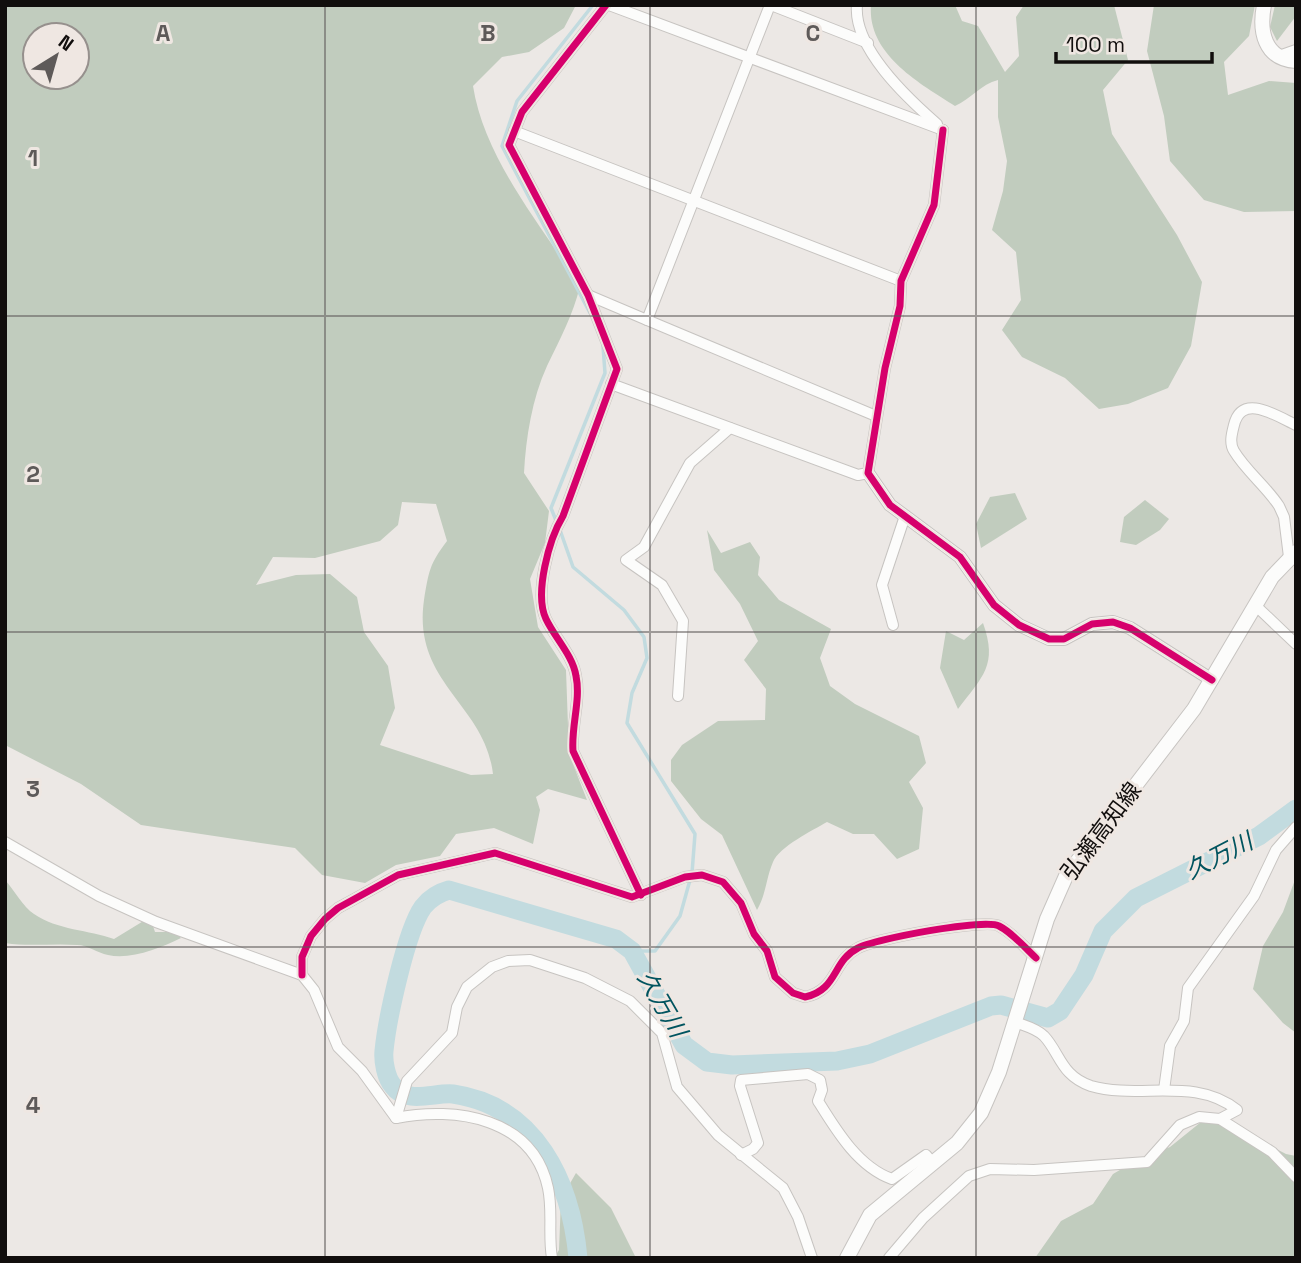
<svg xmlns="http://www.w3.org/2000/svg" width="1301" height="1263" viewBox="0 0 1301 1263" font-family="'Space Grotesk','Noto Sans JP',sans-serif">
	<rect width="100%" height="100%" fill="#ece8e5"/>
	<!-- forest -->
	<g fill="#c1ccbe" fill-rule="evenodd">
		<path d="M5 5H576L564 28 529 52 502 57 473 86C484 158 541 225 580 286 573 315 560 339 547 366 532 399 526 437 524 473L549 511 545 543 530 579 538 627 566 670 569 754 587 800 548 789 536 797 540 810 533 844 494 828 456 834 440 856 396 865 365 883 322 875 295 848 141 825 81 784 5 745ZM35 35H77V77H35ZM402 502 436 504 447 541C429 565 429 571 424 600 412 683 485 704 493 774L471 775 380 745 395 708 388 666 364 632 357 597 330 574 296 575 256 585 273 557 315 558 380 541 398 525Z"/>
		<path d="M871 5H955L962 21 978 26 1005 72 1019 56 1016 17 1024 5H1114L1128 60 1103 90 1112 134 1177 235 1202 282 1191 346 1168 388 1128 404 1099 409 1065 378 1022 357 1002 330 1021 300 1016 252 992 230 1003 191 1007 161 998 117V80C981 84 971 99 955 106 919 83 867 54 871 5Z"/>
		<path d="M1154 5H1255L1249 36 1224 62 1228 95 1269 81 1296 83V211L1244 212 1204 200 1170 161 1164 116 1147 51Z"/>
		<path d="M1275 5H1296V16L1277 41 1270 27Z"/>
		<path d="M1015 493 1027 519 981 548 976 524 990 497Z"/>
		<path d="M1145 500 1169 519 1160 530 1136 545 1120 542 1124 517Z"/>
		<path d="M707 530 721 553 750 542 760 557 758 575 779 600 831 629 820 658 830 686 855 704 919 736 926 763 909 782 923 808 919 849 897 859 874 834H853L827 822C813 830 779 847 773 862 766 878 766 895 757 910L722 835 701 819 671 781V760L682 745 718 721 765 720 766 689 744 660 758 641 740 604 714 570Z"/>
		<path d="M983 623C998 665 983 676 958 709L940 668 946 631 964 640Z"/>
		<path d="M1296 877V1033L1283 1023 1253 989 1263 946 1283 912Z"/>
		<path d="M5 880C15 891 23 907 34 914 57 930 89 930 114 939L150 917 155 932H174L181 938C160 948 131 960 108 955 97 953 88 945 77 945 52 943 30 947 5 943Z"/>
		<path d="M1201 1122 1232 1126 1286 1154 1296 1156V1258H1035L1061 1221 1093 1204 1113 1174 1137 1160 1170 1147Z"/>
		<path d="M576 1173 611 1208 636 1258H554L559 1250 561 1199Z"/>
	</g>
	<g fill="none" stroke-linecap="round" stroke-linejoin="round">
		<!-- stream -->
		<g stroke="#c2dbdf" stroke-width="3.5">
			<path d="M590 313 502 146 517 101 593 5"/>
			<path d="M557 523 551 508 605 373 603 346"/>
			<path d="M560 530 573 567 624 610 644 637 647 658 632 693 627 723 695 834 692 873"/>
			<path d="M632 951H655L680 916 690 880"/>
		</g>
		<!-- river -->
		<path stroke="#c2dbdf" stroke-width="19" d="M578 1258C571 1182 536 1106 453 1094 435 1092 407 1105 393 1086 386 1078 383 1061 384 1051 387 1020 406 931 423 907 430 898 438 893 449 890L616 939 632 951 684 1045 707 1062 732 1065 837 1061 870 1054 991 1006 1001 1005 1048 1018 1060 1011 1084 975 1103 931 1136 898 1259 836 1296 809"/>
		<defs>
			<g id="minor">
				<path d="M606 5 522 112 509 145 588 295 617 369 563 516C549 539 534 594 546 619 555 638 573 656 576 676 581 700 571 726 573 751L641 895"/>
				<path d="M609 5 943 130"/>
				<path d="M770 5 647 320 876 416"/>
				<path d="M771 5 868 43"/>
				<path d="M857 5C853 48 907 98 937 124"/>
				<path d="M1279 56 1296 50"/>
				<path d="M514 131 901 281"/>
				<path d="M588 295 647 320"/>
				<path d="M611 384 858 475 868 473 885 368 900 306 901 281 934 205 943 130"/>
				<path d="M1289 557 1284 517 1279 506C1266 486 1246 471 1234 451 1229 443 1232 433 1234 425 1242 393 1275 415 1296 425"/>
				<path d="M1255 605 1296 644"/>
				<path d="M893 625 882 585 905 516"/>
				<path d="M678 696 683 621 662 585 626 560 644 547 690 463 730 428"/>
				<path d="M5 842 99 896 156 922 302 975 314 990 338 1047 362 1071 396 1118C456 1106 533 1118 548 1188 553 1211 548 1235 552 1258"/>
				<path d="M302 975V957L311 936 325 919 338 908 398 875 495 853 632 897 685 877 702 875 723 882 741 903 754 934 767 951 775 977 793 993 805 997C838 990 832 961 858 948 874 939 986 918 999 926 1013 933 1025 948 1036 958"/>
				<path d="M1015 1022C1025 1026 1036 1028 1044 1036 1060 1053 1061 1076 1091 1086 1139 1100 1195 1076 1237 1110L1220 1119"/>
				<path d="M1164 1090 1170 1046 1184 1021 1188 988 1254 896 1276 850 1296 827"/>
				<path d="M396 1118 407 1081 452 1033 457 1007 467 987 492 967 508 961 530 960 585 978 630 1001 662 1033 677 1087 718 1135 783 1188 798 1217 812 1258"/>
				<path d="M741 1155 753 1149 758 1143 740 1086 741 1080 808 1074 820 1080 822 1090 818 1101C836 1130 858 1167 892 1179L926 1155 932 1162"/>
				<path d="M889 1258 923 1218 969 1176 990 1169 1034 1170 1147 1162 1180 1125 1199 1117 1220 1119 1272 1152 1296 1177"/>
			</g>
			<path id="tertiary" d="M868 473 890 505 960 557 994 605 1019 625 1049 639H1064L1092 624 1113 622 1130 628 1212 680"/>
			<g id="secondary">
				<path d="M1264 5C1259 31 1264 59 1296 61"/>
				<path d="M847 1258 870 1215 957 1143 981 1113 999 1072 1047 919 1066 876 1194 709 1272 577 1296 552"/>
			</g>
		</defs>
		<!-- minor casing -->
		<use href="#minor" stroke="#c7c4c1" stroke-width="12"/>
		<!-- tertiary casing -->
		<use href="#tertiary" stroke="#c7c4c1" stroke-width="14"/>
		<!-- secondary casing -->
		<use href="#secondary" stroke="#c7c4c1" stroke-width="16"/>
		<!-- minor -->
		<use href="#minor" stroke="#fcfcfb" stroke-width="10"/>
		<!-- tertiary -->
		<use href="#tertiary" stroke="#fcfcfb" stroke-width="12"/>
		<!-- secondary -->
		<use href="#secondary" stroke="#fcfcfb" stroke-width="14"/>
		<defs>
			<g id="cycleway">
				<path d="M606 5 522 112 509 145 588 295 617 369 563 516C549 539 534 594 546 619 555 638 573 656 576 676 581 700 571 726 573 751L641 895"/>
				<path d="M943 130 934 205 901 281 900 306 885 368 868 473 890 505 960 557 994 605 1019 625 1049 639H1064L1092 624 1113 622 1130 628 1212 680"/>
				<path d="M302 975V957L311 936 325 919 338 908 398 875 495 853 632 897 685 877 702 875 723 882 741 903 754 934 767 951 775 977 793 993 805 997C838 990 832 961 858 948 874 939 986 918 999 926 1013 933 1025 948 1036 958"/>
			</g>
		</defs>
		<!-- cycleway casing -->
		<use href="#cycleway" stroke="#efe7e2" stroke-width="11"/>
		<!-- cycleway -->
		<use href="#cycleway" stroke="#d6006c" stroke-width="7"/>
	</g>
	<!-- grid -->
	<path fill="none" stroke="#5e5a59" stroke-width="2" stroke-opacity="0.55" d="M325 5V1258M650 5V1258M976 5V1258M5 316H1296M5 632H1296M5 947H1296"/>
	<g text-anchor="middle" stroke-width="6" stroke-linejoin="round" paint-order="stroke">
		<!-- street labels -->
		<g font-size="23" fill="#110e0d" stroke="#efe7e2">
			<text transform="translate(1101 831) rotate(-53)" y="8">弘瀬高知線</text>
		</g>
		<!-- water labels -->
		<g font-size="24" font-style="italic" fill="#00545f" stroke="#efe7e2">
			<text transform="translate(1219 856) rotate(-27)" y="8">久万川</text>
			<text transform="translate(662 1004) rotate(60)" y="8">久万川</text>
		</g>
	</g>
	<g font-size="23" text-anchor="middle" font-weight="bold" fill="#5e5a59" stroke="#efe7e2" stroke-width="6" stroke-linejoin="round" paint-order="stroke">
		<text x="163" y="41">A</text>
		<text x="488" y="41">B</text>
		<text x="813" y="41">C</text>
		<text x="33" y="166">1</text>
		<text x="33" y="482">2</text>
		<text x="33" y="797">3</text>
		<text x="33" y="1113">4</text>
	</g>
	<!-- border -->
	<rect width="1301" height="1263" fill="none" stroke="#110e0d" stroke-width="14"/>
	<!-- north arrow -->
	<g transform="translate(56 56) rotate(37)"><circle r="33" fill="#efe7e2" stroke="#96908d" stroke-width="2"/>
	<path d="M0-5L12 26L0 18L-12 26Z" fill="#5e5a59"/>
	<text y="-10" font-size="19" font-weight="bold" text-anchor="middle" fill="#110e0d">N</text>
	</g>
	<!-- scale -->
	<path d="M1056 52v10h156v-10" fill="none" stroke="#110e0d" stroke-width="3.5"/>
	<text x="1066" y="52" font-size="21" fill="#110e0d" stroke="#efe7e2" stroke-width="5" paint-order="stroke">100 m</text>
</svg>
